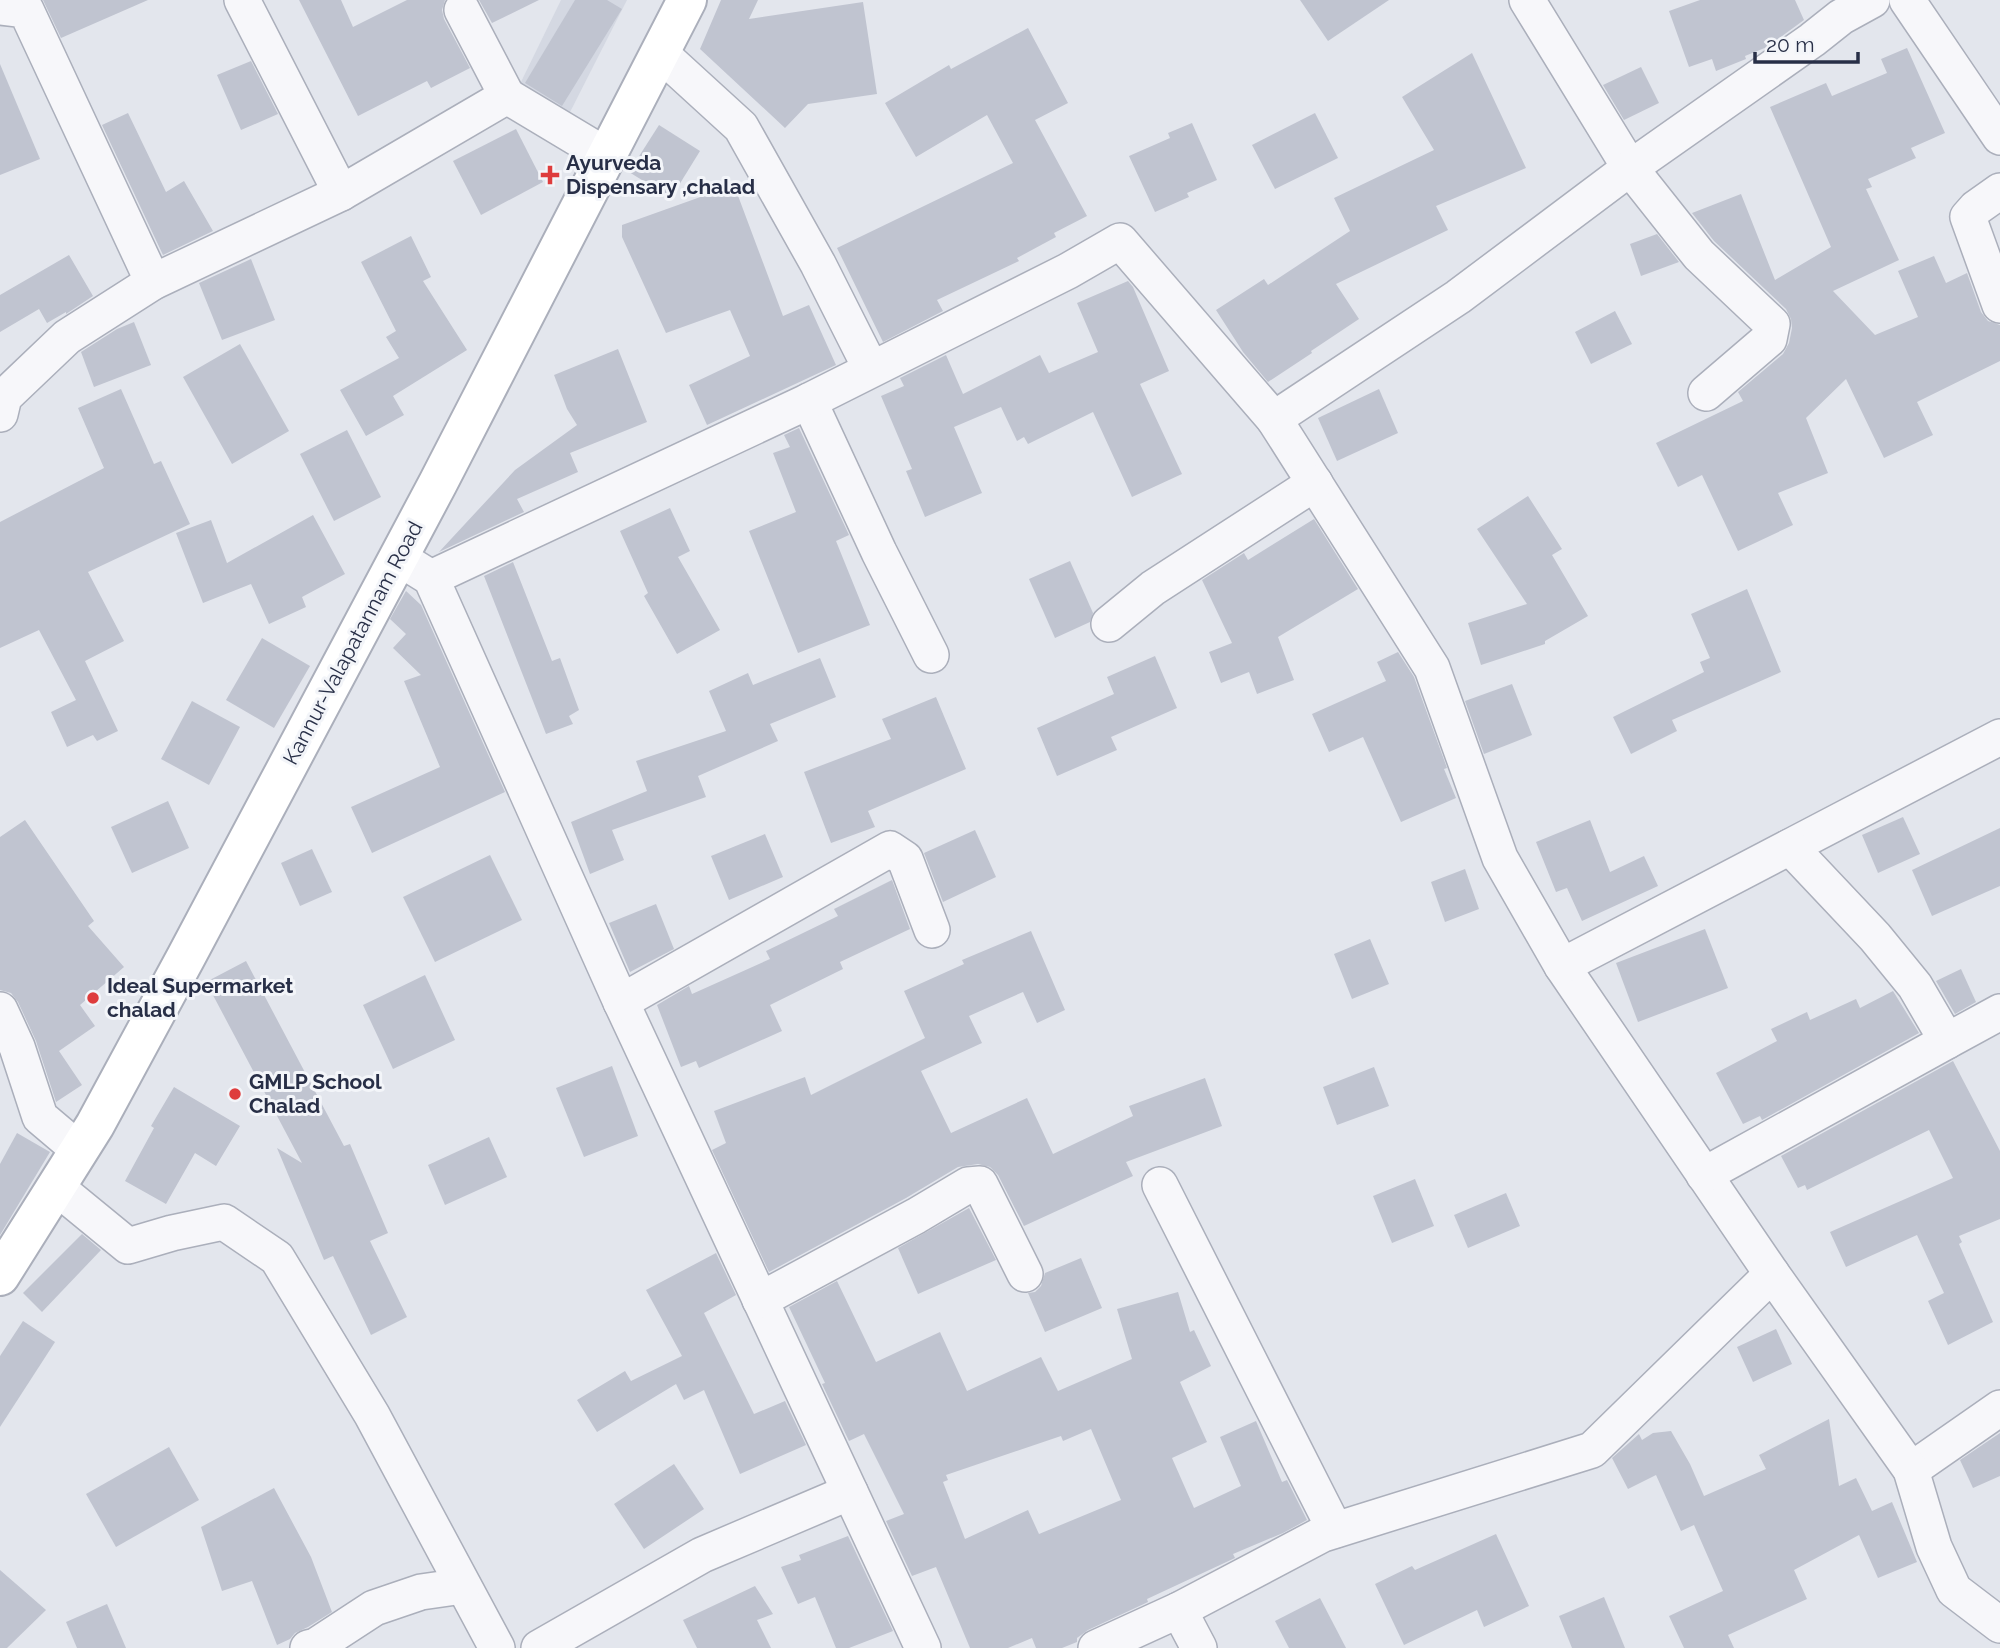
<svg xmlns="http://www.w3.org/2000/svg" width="2000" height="1648" viewBox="0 0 2000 1648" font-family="Raleway,sans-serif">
	<rect width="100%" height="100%" fill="#e3e6ed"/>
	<!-- built -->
	<path fill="#d4d8e2" d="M561 0H627L567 118 519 86Z"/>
	<!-- building -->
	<g fill="#c0c4d0" fill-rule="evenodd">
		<path d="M43 0H148L61 38Z"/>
		<path d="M299 0H341L353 27 407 0H445L442 10 444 19 470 68 431 88 427 81 358 116Z"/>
		<path d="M479 0H539L492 23Z"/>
		<path d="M575 0H607L622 9 562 106 525 83Z"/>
		<path d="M721 0H758L749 19 863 2 877 94 808 104 785 128 700 49Z"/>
		<path d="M1300 0H1389L1328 41Z"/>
		<path d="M1700 0H1795L1804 20 1767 47 1745 56 1746 59 1716 71 1712 59 1689 67 1669 11Z"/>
		<path d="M1028 28 1068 103 1035 120 1087 216 1054 233 1056 237 1017 258 1019 261 937 300 943 311 883 342 837 248 1013 163 987 115 916 157 885 103 949 65 951 69Z"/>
		<path d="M1907 48 1945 133 1911 148 1916 158 1868 179 1872 187 1866 189 1899 260 1833 291 1875 335 1918 317 1898 271 1934 256 1946 283 1967 273 1981 312 1988 321 2000 325V361L1917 402 1933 435 1884 458 1846 379 1806 418 1828 473 1778 493 1793 525 1738 551 1702 475 1678 487 1656 443 1743 401 1738 392 1783 354 1789 343 1792 328 1791 319 1786 309 1714 241 1692 213 1741 194 1775 280 1831 247 1770 107 1826 83 1832 96 1887 73 1881 59Z"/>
		<path d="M1472 53 1526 168 1436 206 1448 230 1336 284 1359 319 1311 351 1312 353 1268 382 1243 352 1216 310 1264 279 1268 285 1350 231 1334 198 1434 150 1402 97Z"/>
		<path d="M251 61 278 114 241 130 217 75Z"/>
		<path d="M0 64 40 159 0 175Z"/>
		<path d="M1641 67 1659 103 1624 120 1603 85Z"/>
		<path d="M128 113 166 192 184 181 213 231 163 255 102 125Z"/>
		<path d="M1315 113 1338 158 1275 189 1252 145Z"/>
		<path d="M1192 123 1217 180 1187 193 1189 197 1155 212 1129 156 1170 138 1168 133Z"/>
		<path d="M659 125 700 151 671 198 629 172Z"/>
		<path d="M516 129 543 182 481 215 453 161Z"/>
		<path d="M734 185 783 316 809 305 836 365 707 425 689 385 750 356 730 310 666 333 622 237V225Z"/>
		<path d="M1657 234 1679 262 1641 276 1630 244Z"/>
		<path d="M411 236 431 277 423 281 467 350 393 396 404 415 366 436 340 390 399 358 386 337 396 331 361 262Z"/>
		<path d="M69 255 93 296 66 314V312L47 323 39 309 0 332V295Z"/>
		<path d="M251 259 275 320 222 340 199 283Z"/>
		<path d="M1128 281 1133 287 1169 371 1140 384 1182 474 1132 497 1093 412 1028 444 1024 437 1017 441 1001 407 954 427 982 493 925 517 906 471 912 469 881 396 904 386 900 378 946 355 963 394 1040 355 1049 373 1098 352 1077 303Z"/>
		<path d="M1615 311 1632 344 1591 364 1575 332Z"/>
		<path d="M134 322 151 365 94 387 81 352 117 329Z"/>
		<path d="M240 344 289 431 232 464 183 377Z"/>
		<path d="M618 349 647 422 570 453 578 472 517 499 524 512 439 552 515 470 577 425 567 409 554 375Z"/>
		<path d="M121 389 154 464 161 461 190 524 88 572 124 641 85 661 118 731 97 741 93 735 67 747 51 712 76 700 39 630 0 648V522L104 468 78 408Z"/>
		<path d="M1379 389 1398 433 1337 461 1318 418Z"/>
		<path d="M799 428 849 535 836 541 870 625 798 653 749 531 796 512 773 453 790 447 784 435Z"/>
		<path d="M347 430 381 497 334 521 300 454Z"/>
		<path d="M1528 496 1562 549 1552 555 1588 616 1545 641V644L1481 665 1468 623 1527 604 1477 529Z"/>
		<path d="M670 508 690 551 678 557 720 630 677 654 644 596 648 593 620 531Z"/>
		<path d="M313 515 345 574 302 597 306 607 269 624 251 584 203 603 176 533 211 520 227 563Z"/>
		<path d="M1314 519 1358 589 1278 637 1294 680 1257 694 1249 672 1221 683 1209 652 1232 643 1202 580 1244 553 1248 560Z"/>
		<path d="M1070 561 1093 613 1090 622 1055 638 1029 579Z"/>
		<path d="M513 562 552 661 560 658 579 710 569 716 573 724 546 734 484 576Z"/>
		<path d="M1747 589 1781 672 1672 720 1677 731 1631 754 1613 717 1704 672 1700 662 1710 658 1691 614Z"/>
		<path d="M406 591 421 605 505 792 372 853 351 807 440 767 404 681 421 675 393 648 406 634 390 619Z"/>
		<path d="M262 638 310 666 274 728 226 700Z"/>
		<path d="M1398 652 1414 677 1447 768 1444 769 1456 798 1401 822 1363 737 1329 752 1312 714 1386 681 1377 662Z"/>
		<path d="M1155 656 1177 708 1111 737 1117 750 1057 776 1037 728 1114 694 1107 677Z"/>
		<path d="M820 658 836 697 770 724 778 741 698 776 706 797 612 830 624 860 590 874 571 822 647 791 636 761 726 731 709 691 748 673 753 685Z"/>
		<path d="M1512 684 1532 735 1484 754 1465 701Z"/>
		<path d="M936 697 966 769 868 811 875 827 831 843 804 772 891 739 882 719Z"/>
		<path d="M192 701 240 727 209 785 161 759Z"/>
		<path d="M168 801 189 848 132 873 111 827Z"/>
		<path d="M1903 817 1920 854 1878 873 1862 835Z"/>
		<path d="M25 820 94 921 88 926 124 967 80 1005 95 1026 59 1051 82 1085 56 1102 36 1041 18 1002 11 993 0 990V837Z"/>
		<path d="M1590 820 1610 872 1644 856 1658 886 1582 921 1567 888 1556 892 1536 842Z"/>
		<path d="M2000 828V886L1932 916 1912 870Z"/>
		<path d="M975 830 996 877 943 902 924 853Z"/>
		<path d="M765 834 783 877 729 900 711 856Z"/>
		<path d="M312 849 332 892 300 906 281 863Z"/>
		<path d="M490 855 522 920 435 962 403 897Z"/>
		<path d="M1465 869 1479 909 1445 922 1431 882Z"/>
		<path d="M892 880 910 929 840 962 843 969 770 1005 782 1031 699 1068 696 1061 681 1067 657 1005 689 986 692 994 770 959 766 951 838 916 834 909Z"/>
		<path d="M656 904 674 949 630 972 609 923Z"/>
		<path d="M1705 929 1728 988 1638 1022 1616 963Z"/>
		<path d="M1031 931 1065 1010 1037 1023 1023 992 969 1016 982 1043 921 1071 951 1133 1027 1098 1053 1154 1133 1116 1129 1106 1205 1078 1222 1126 1126 1162 1133 1176 1024 1226 998 1175 990 1167 978 1164 958 1167 906 1198 769 1272 712 1150 726 1143 714 1111 805 1077 811 1095 925 1038 904 991 964 964 962 960Z"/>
		<path d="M1370 939 1389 984 1352 999 1334 954Z"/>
		<path d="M246 961 344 1146 350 1144 388 1233 370 1241 407 1317 371 1335 333 1256 324 1260 277 1148 302 1163 206 982Z"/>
		<path d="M1961 969 1976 1002 1955 1014 1936 981Z"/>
		<path d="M425 975 455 1040 393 1069 363 1005Z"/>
		<path d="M1893 991 1919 1033 1762 1120 1760 1116 1743 1124 1716 1073 1777 1041 1771 1029 1807 1012 1810 1020 1856 999 1860 1008Z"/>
		<path d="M1953 1061 2000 1151V1219L1959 1236 1962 1242 1959 1244 1993 1322 1948 1345 1928 1301 1944 1293 1917 1235 1846 1267 1830 1232 1953 1178 1929 1130 1807 1190 1805 1185 1798 1188 1781 1156Z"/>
		<path d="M612 1066 638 1136 584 1157 556 1088Z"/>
		<path d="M1374 1067 1389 1106 1337 1125 1323 1087Z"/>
		<path d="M174 1087 240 1126 216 1166 195 1153 166 1204 125 1181 154 1128 151 1126Z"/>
		<path d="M17 1133 50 1152 0 1235V1164Z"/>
		<path d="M489 1137 507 1177 445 1205 428 1165Z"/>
		<path d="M1415 1179 1434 1226 1392 1243 1373 1196Z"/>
		<path d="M1506 1193 1520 1226 1468 1248 1454 1215Z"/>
		<path d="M969 1208 996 1260 918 1294 898 1248Z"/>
		<path d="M82 1234 101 1250 42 1312 23 1293Z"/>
		<path d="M716 1253 736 1295 704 1313 754 1414 785 1401 806 1445 740 1474 704 1390 684 1400 676 1384 597 1432 577 1400 625 1371 631 1381 682 1356 646 1290Z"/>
		<path d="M1081 1258 1102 1308 1045 1332 1028 1293 1035 1292 1041 1286 1045 1273Z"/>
		<path d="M837 1281 876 1362 940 1332 967 1391 1041 1357 1058 1391 1132 1359 1117 1309 1178 1292 1190 1332 1194 1330 1211 1366 1180 1382 1207 1442 1172 1458 1194 1508 1241 1486 1220 1437 1256 1421 1282 1482 1287 1480 1307 1520 1283 1533 1233 1554 1235 1558 1147 1599 1148 1602 1088 1630 1077 1638V1642L1062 1648H1036L1032 1638 1008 1648H970L936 1567 912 1576 886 1521 904 1514 864 1434 849 1441 822 1384 825 1383 789 1307ZM1091 1429 1121 1500 1039 1534 1028 1510 965 1539 943 1482 948 1480 946 1475 1061 1436 1063 1441Z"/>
		<path d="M23 1321 55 1342 0 1427V1356Z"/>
		<path d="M1776 1329 1792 1364 1753 1382 1737 1347Z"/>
		<path d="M1829 1419 1839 1486 1856 1478 1872 1511 1892 1502 1917 1562 1878 1578 1859 1535 1794 1570 1807 1599 1728 1635 1734 1648H1684L1669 1616 1723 1591 1694 1525 1681 1531 1656 1475 1628 1489 1612 1458 1639 1434 1642 1440 1653 1433 1671 1431 1690 1464 1704 1496 1766 1469 1759 1455Z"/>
		<path d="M2000 1433V1476L1973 1488 1960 1460Z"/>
		<path d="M169 1447 199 1500 116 1547 86 1494Z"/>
		<path d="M674 1464 704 1509 644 1549 614 1504Z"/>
		<path d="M274 1488 311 1557 332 1612 308 1627 295 1633 290 1639 277 1645 252 1581 222 1591 201 1527Z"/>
		<path d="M1496 1534 1529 1606 1484 1627 1477 1610 1404 1645 1375 1584 1412 1566 1415 1570Z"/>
		<path d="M848 1536 893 1631 849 1648H836L815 1597 798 1604 781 1567 801 1560 799 1555Z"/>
		<path d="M0 1570 46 1610 7 1648H0Z"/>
		<path d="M755 1586 773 1614 757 1620 771 1648H697L683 1620Z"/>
		<path d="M1604 1597 1625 1648H1572L1559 1616Z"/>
		<path d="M1320 1598 1346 1648H1289L1275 1621Z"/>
		<path d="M107 1604 126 1648H77L66 1622Z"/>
	</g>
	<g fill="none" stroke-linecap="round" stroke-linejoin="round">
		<defs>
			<g id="minor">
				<path d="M242 0 341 193"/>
				<path d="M1527 0 1630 168 1699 255 1772 324 1769 339 1706 393"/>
				<path d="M1907 0 2000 137"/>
				<path d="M0 7 26 10 153 282"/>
				<path d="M660 53 741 127 818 264 871 369"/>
				<path d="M507 96 607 156"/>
				<path d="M2000 305 1968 217 1976 208 2000 191"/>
				<path d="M809 401 879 552 931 655"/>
				<path d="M0 414 4 397 67 337 153 282 341 193 507 96 462 10"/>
				<path d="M1274 419 1432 668 1500 858 1562 966 1772 1274"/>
				<path d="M410 565 431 578 621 1002 923 1648"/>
				<path d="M431 578 809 401 1068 271 1120 241 1274 419 1458 297 1630 168 1812 40 1841 17 1872 0"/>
				<path d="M1109 624 1153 588 1315 483"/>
				<path d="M1562 966 2000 737"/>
				<path d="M621 1002 890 849 905 859 932 930"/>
				<path d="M0 1010 17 1047 40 1117 79 1150"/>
				<path d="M1947 1041 2000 1012"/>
				<path d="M1704 1175 1947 1041 1915 986 1875 937 1790 847"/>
				<path d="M1160 1185 1335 1530"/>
				<path d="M56 1187 128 1246 172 1233 224 1222 277 1258 372 1415 497 1648"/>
				<path d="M760 1300 916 1216 968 1185 980 1184 1025 1274"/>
				<path d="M1911 1470 2000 1408"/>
				<path d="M1179 1610 1199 1648"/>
				<path d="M308 1648 316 1646 374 1608 421 1592 463 1586"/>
				<path d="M539 1648 702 1555 850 1492"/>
				<path d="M1096 1648 1179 1610 1323 1534 1592 1450 1772 1274 1911 1470 1934 1547 1954 1590 2000 1625"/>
			</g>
			<path id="secondary" d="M0 1276 95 1125 186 957 438 483 687 0"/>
		</defs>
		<!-- minor casing -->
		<use href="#minor" stroke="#abafbb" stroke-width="38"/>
		<!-- secondary casing -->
		<use href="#secondary" stroke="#abafbb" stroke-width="42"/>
		<!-- minor -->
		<use href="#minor" stroke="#f7f7fa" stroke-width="35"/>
		<!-- secondary -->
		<use href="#secondary" stroke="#fff" stroke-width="38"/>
	</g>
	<!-- markers -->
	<g fill="#de3c3d" stroke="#f3f5f9" stroke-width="2.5">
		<path d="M546.5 164.5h7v7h7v7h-7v7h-7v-7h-7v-7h7z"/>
		<circle cx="93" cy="998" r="7"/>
		<circle cx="235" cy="1094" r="7"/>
	</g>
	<g text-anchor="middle" stroke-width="6" stroke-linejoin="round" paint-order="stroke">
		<!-- poi labels -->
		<g font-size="21" font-weight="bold" fill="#282f47" stroke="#f3f5f9" text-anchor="start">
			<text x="566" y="170">Ayurveda<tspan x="566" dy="24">Dispensary ,chalad</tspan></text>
			<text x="107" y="993">Ideal Supermarket<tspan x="107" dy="24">chalad</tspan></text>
			<text x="249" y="1089">GMLP School<tspan x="249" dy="24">Chalad</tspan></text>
		</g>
		<!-- street labels -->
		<g font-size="21" fill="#282f47" stroke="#f3f5f9">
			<text transform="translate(353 643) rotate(-62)" y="7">Kannur-Valapatannam Road</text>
		</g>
	</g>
	<!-- scale -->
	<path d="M1755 52v10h103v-10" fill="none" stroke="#282f47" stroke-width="3.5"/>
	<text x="1766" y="52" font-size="21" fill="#282f47" stroke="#f3f5f9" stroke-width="5" paint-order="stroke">20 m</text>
</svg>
